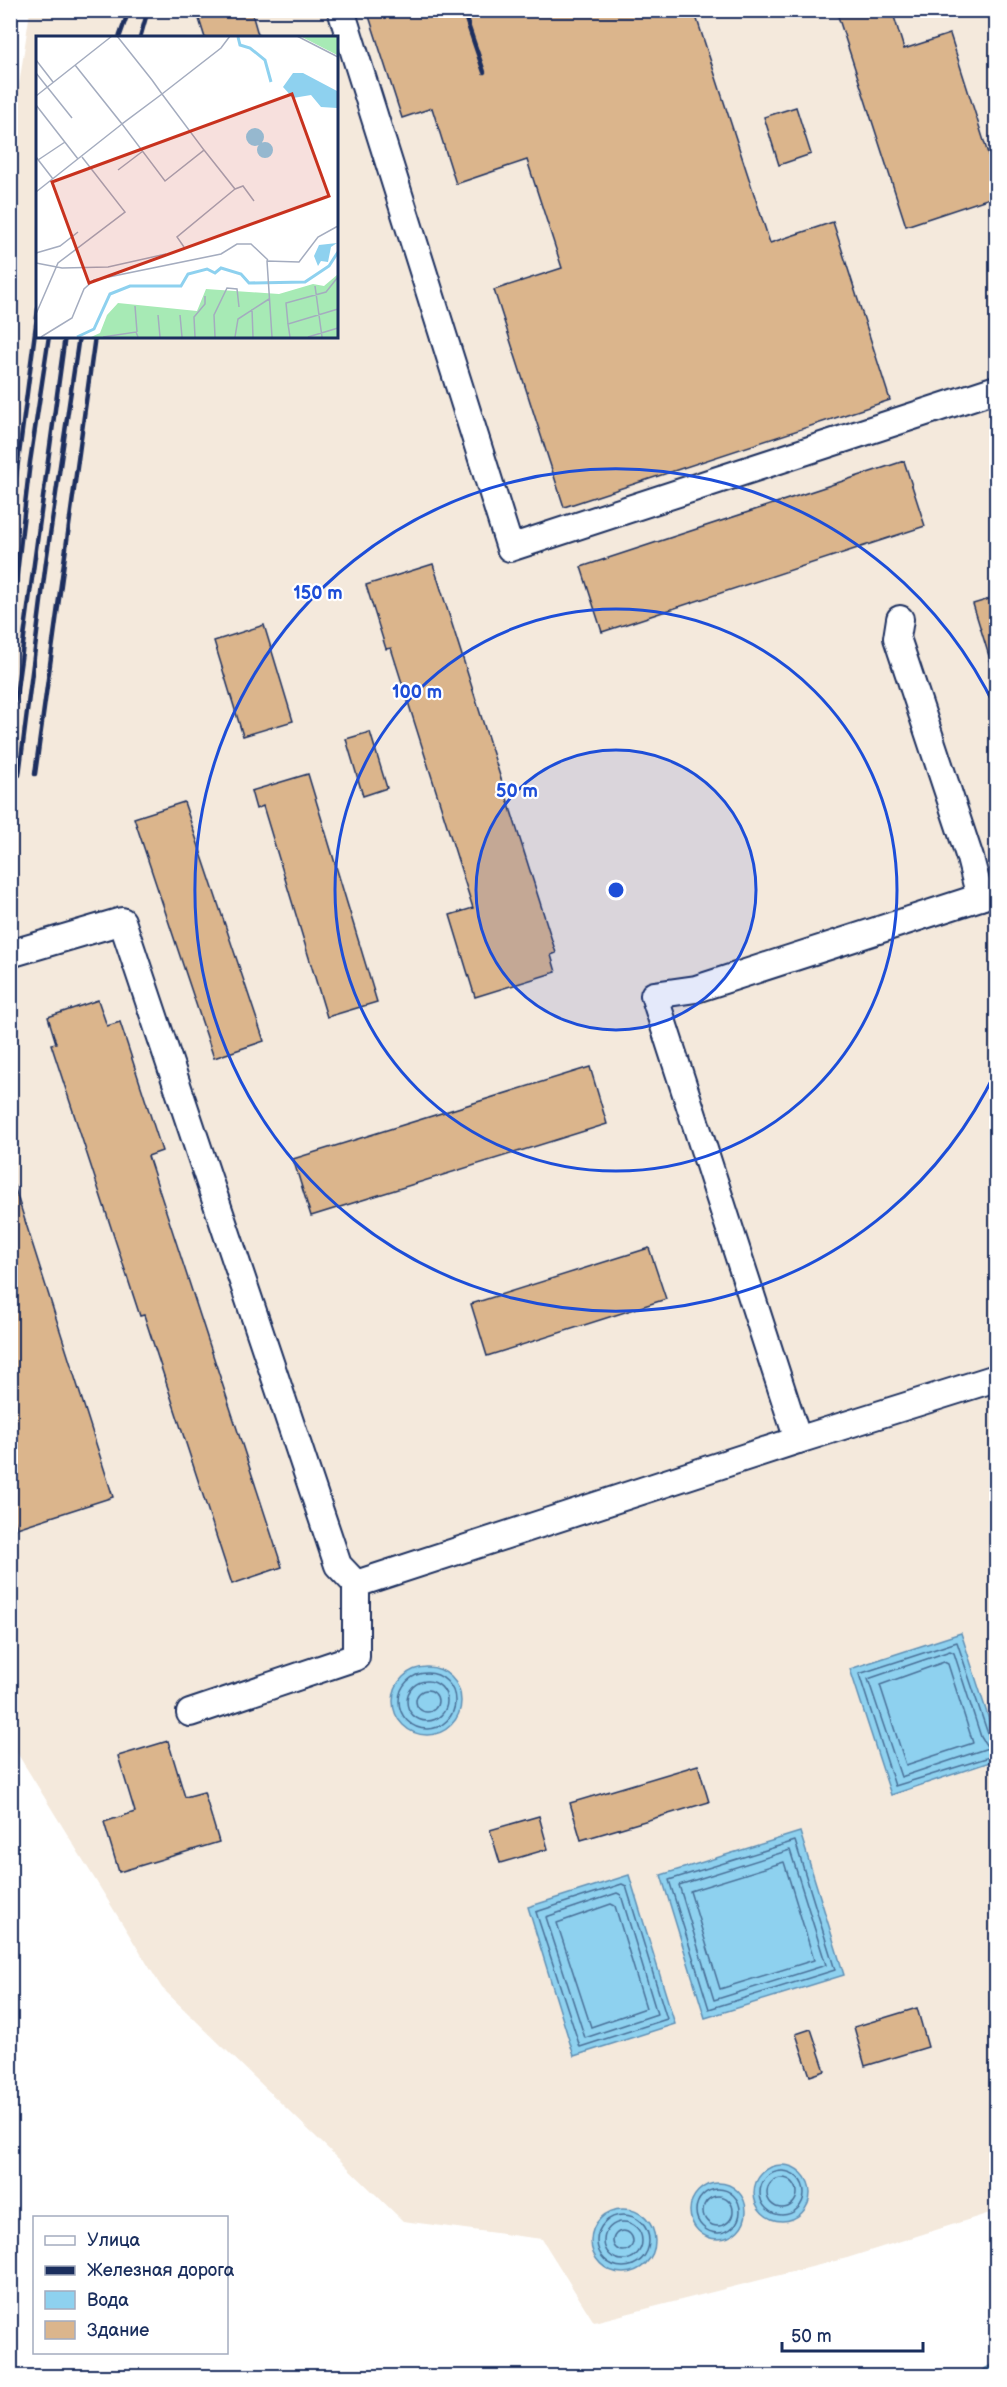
<svg xmlns="http://www.w3.org/2000/svg" width="1007" height="2387" viewBox="0 0 1007 2387" font-family="'Balsamiq Sans',sans-serif">
	<rect width="100%" height="100%" fill="#fff"/>
	<filter id="ink" filterUnits="userSpaceOnUse"><feTurbulence type="fractalNoise" baseFrequency=".0167" numOctaves="2"/><feDisplacementMap in="SourceGraphic" scale="12" xChannelSelector="R" yChannelSelector="G"/><feConvolveMatrix kernelMatrix="1 2 1 2 8 2 1 2 1" color-interpolation-filters="sRGB"/></filter>
	<g filter="url(#ink)">
		<!-- built -->
		<path fill="#f4e9dc" fill-rule="evenodd" d="M30 11H996V2211L847 2258 594 2322 542 2239 403 2221 162 1988 11 1743 10 146ZM38 38H336V336H38Z"/>
		<!-- water -->
		<g fill="#8ed1ef" stroke="#6090b5" stroke-width="1.5">
			<path d="M961 1633 996 1741V1760L891 1795 850 1669Z"/>
			<circle cx="427" cy="1701" r="34"/>
			<path d="M800 1832 844 1975 705 2018 661 1875Z"/>
			<path d="M629 1875 675 2024 574 2056 528 1907Z"/>
			<circle cx="782" cy="2193" r="28"/>
			<circle cx="718" cy="2211" r="28"/>
			<circle cx="623" cy="2241" r="32"/>
			<path d="M996 2362V2376H973Z"/>
		</g>
		<g fill="none" stroke-linecap="round" stroke-linejoin="round">
			<!-- shore -->
			<g stroke="#497098" stroke-width="1.5">
				<path d="M950 1651 954 1653 981 1737 988 1748 901 1777 868 1679Z"/>
				<path d="M944 1662 948 1664 973 1743 906 1765 880 1685Z"/>
				<circle cx="427" cy="1701" r="28"/>
				<circle cx="427" cy="1701" r="20"/>
				<circle cx="427" cy="1701" r="11"/>
				<path d="M996 1739 988 1734 957 1642 859 1674 895 1786 996 1755"/>
				<path d="M795 1841 835 1970 709 2009 669 1880Z"/>
				<path d="M790 1850 826 1965 714 2000 679 1885Z"/>
				<path d="M784 1862 814 1960 720 1989 690 1891Z"/>
				<path d="M622 1884 626 1886 667 2019 580 2047 536 1912Z"/>
				<path d="M617 1893 621 1895 657 2014 585 2038 546 1917Z"/>
				<path d="M611 1904 615 1906 646 2008 591 2027 557 1923Z"/>
				<circle cx="782" cy="2193" r="22"/>
				<circle cx="782" cy="2193" r="15"/>
				<circle cx="718" cy="2211" r="22"/>
				<circle cx="718" cy="2211" r="15"/>
				<circle cx="623" cy="2241" r="26"/>
				<circle cx="623" cy="2241" r="19"/>
				<circle cx="623" cy="2241" r="10"/>
			</g>
		</g>
		<!-- building -->
		<g fill="#dbb58c" stroke="#1b2f5e" stroke-width="1.5">
			<path d="M228 10H251L259 38H205L199 19Z"/>
			<path d="M367 10H694L770 243 833 222 890 400 564 507 494 290 562 268 527 160 456 184 432 108 402 118Z"/>
			<path d="M836 10H892L904 49 950 34 996 179V196L906 226Z"/>
			<path d="M796 107 811 154 779 165 764 117Z"/>
			<path d="M904 461 925 526 602 632 581 567Z"/>
			<path d="M433 564 556 953 551 955 556 972 475 997 450 915 473 908 391 648 386 649 366 585Z"/>
			<path d="M996 597V669H993L973 604Z"/>
			<path d="M264 625 293 721 243 736 214 641Z"/>
			<path d="M370 732 387 788 363 796 346 739Z"/>
			<path d="M308 774 377 1002 327 1017 263 806 256 809 251 791Z"/>
			<path d="M184 802 264 1041 214 1058 134 818Z"/>
			<path d="M98 1000 107 1026 120 1022 162 1151 148 1156 282 1567 232 1584 144 1315 140 1316 51 1044 56 1043 48 1017Z"/>
			<path d="M590 1067 607 1124 311 1216 293 1159Z"/>
			<path d="M14 1186 113 1497 17 1528 10 1506V1187Z"/>
			<path d="M649 1248 666 1299 487 1356 471 1304Z"/>
			<path d="M168 1741 185 1797 204 1792 219 1842 119 1872 104 1822 135 1812 118 1756Z"/>
			<path d="M698 1765 709 1802 581 1840 570 1803Z"/>
			<path d="M539 1816 548 1849 500 1863 490 1830Z"/>
			<path d="M917 2008 928 2047 865 2066 854 2027Z"/>
			<path d="M811 2029 825 2071 810 2076 796 2034Z"/>
		</g>
		<g fill="none" stroke-linecap="round" stroke-linejoin="round">
			<defs>
				<g id="minor">
					<path d="M341 10 510 548 996 389"/>
					<path d="M900 619 897 638 970 858 980 897"/>
					<path d="M996 892 696 989 654 995 798 1440 996 1378"/>
					<path d="M13 953 122 921 338 1565 356 1584"/>
					<path d="M190 1713 356 1657V1584L798 1440"/>
				</g>
			</defs>
			<!-- minor casing -->
			<use href="#minor" stroke="#1b2f5e" stroke-width="30"/>
			<!-- minor -->
			<use href="#minor" stroke="#fff" stroke-width="26"/>
			<!-- rail -->
			<g stroke="#1b2f5e" stroke-width="4.5">
				<path d="M463 10 484 72"/>
				<path d="M119 38 129 10"/>
				<path d="M140 38 148 10"/>
				<path d="M10 523 38 309"/>
				<path d="M10 634 30 462 49 336"/>
				<path d="M10 740 65 336"/>
				<path d="M35 774 95 336"/>
				<path d="M19 775 46 562 79 336"/>
			</g>
		</g>
	</g>
	<!-- distance rings -->
	<circle cx="616" cy="890" r="140" fill="#1d4ed8" fill-opacity=".12"/>
	<g fill="none" stroke="#1d4ed8" stroke-width="3">
		<circle cx="616" cy="890" r="140"/>
		<circle cx="616" cy="890" r="281"/>
		<path d="M996 1071A421 421 0 1 1 996 709"/>
	</g>
	<!-- overview -->
	<g transform="translate(36 36)">
		<rect width="302" height="302" fill="#fff"/>
		<path d="M264 0H301V19ZM301 239V301H55L64 297 71 279 82 267 161 275 170 253 243 258 277 248 288 250Z" fill="#a7eab5"/>
		<path d="M257 37H267L301 55V72L285 71 275 59 257 62 247 51ZM210 101a9 9 0 1 1 18 0a9 9 0 1 1-18 0ZM221 114a8 8 0 1 1 16 0a8 8 0 1 1-16 0ZM301 207 295 211 292 226 285 225 282 230 278 220 283 209Z" fill="#8ed1ef"/>
		<path fill="none" stroke="#8ed1ef" stroke-width="3" d="M202 1 204 9 214 12 229 24 235 46M41 301 58 293 74 258 94 250H145L152 238 171 233 179 237 185 232 205 238 213 247 269 246 293 230 302 216"/>
		<path fill="none" stroke="#a4acbf" stroke-width="1.5" d="M81 0 116 44 126 58 168 114 129 145 86 88 126 58 185 12 194 0M261 0 302 21M0 24 17 46M0 37 36 82M0 60 76 0M0 69 42 123M168 114 199 153 207 150 218 165M0 121 17 143M2 124 29 106M82 134 107 115M0 156 86 88 39 29M148 211 141 201 199 153M0 217 24 210 42 196M0 227 26 232 72 231 130 218M279 250 286 301M99 270 101 296M216 273 217 301M0 278 22 227 89 176 46 121M122 279 124 301M144 279 146 301M252 288 250 267 290 256 302 241M5 301 36 282 48 253 58 244 185 218 201 208H215L232 224M67 301 100 296 102 301M159 301 158 281 169 268V260M179 301 178 279 191 252 201 253 203 271M199 301 202 283 233 263M236 301 231 225 263 226 282 201 302 190M254 301 252 288 302 273M272 301 302 292"/>
		<path fill="#c8321e" fill-opacity="0.15" stroke="#c8321e" stroke-width="3" d="M256 58 293 160 53 247 16 146Z"/>
		<rect width="302" height="302" fill="none" stroke="#1b2f5e" stroke-width="3"/>
	</g>
	<circle cx="616" cy="890" r="9" fill="#1d4ed8" stroke="#fff" stroke-width="3"/>
	<g font-size="18" text-anchor="middle" font-weight="bold" fill="#1d4ed8" stroke="#fff" stroke-width="4.5" stroke-linejoin="round" paint-order="stroke">
		<text x="318" y="599">150 m</text>
		<text x="417" y="698">100 m</text>
		<text x="517" y="797">50 m</text>
	</g>
	<!-- margin -->
	<rect width="1007" height="2387" fill="none" stroke="#fff" stroke-width="36"/>
	<rect x="18" y="18" width="971" height="2351" fill="none" stroke="#1b2f5e" stroke-width="2" filter="url(#ink)"/>
	<!-- legend -->
	<rect x="33" y="2216" width="195" height="138" fill="#ffffff" stroke="#a4acbf" stroke-width="1.5"/>
	<rect x="45" y="2236" width="30" height="9" fill="#ffffff" stroke="#a4acbf" stroke-width="1.5"/>
	<text x="87" y="2246" font-size="18" fill="#1b2f5e">Улица</text>
	<rect x="45" y="2266" width="30" height="9" fill="#1b2f5e" stroke="#a4acbf" stroke-width="1.5"/>
	<text x="87" y="2276" font-size="18" fill="#1b2f5e">Железная дорога</text>
	<rect x="45" y="2291" width="30" height="18" fill="#8ed1ef" stroke="#a4acbf" stroke-width="1.5"/>
	<text x="87" y="2306" font-size="18" fill="#1b2f5e">Вода</text>
	<rect x="45" y="2321" width="30" height="18" fill="#dbb58c" stroke="#a4acbf" stroke-width="1.5"/>
	<text x="87" y="2336" font-size="18" fill="#1b2f5e">Здание</text>
	<!-- scale -->
	<path d="M782 2342v9h141v-9" fill="none" stroke="#1b2f5e" stroke-width="3"/>
	<text x="791" y="2342" font-size="18" fill="#1b2f5e" stroke="#ffffff" stroke-width="4.5" paint-order="stroke">50 m</text>
</svg>
